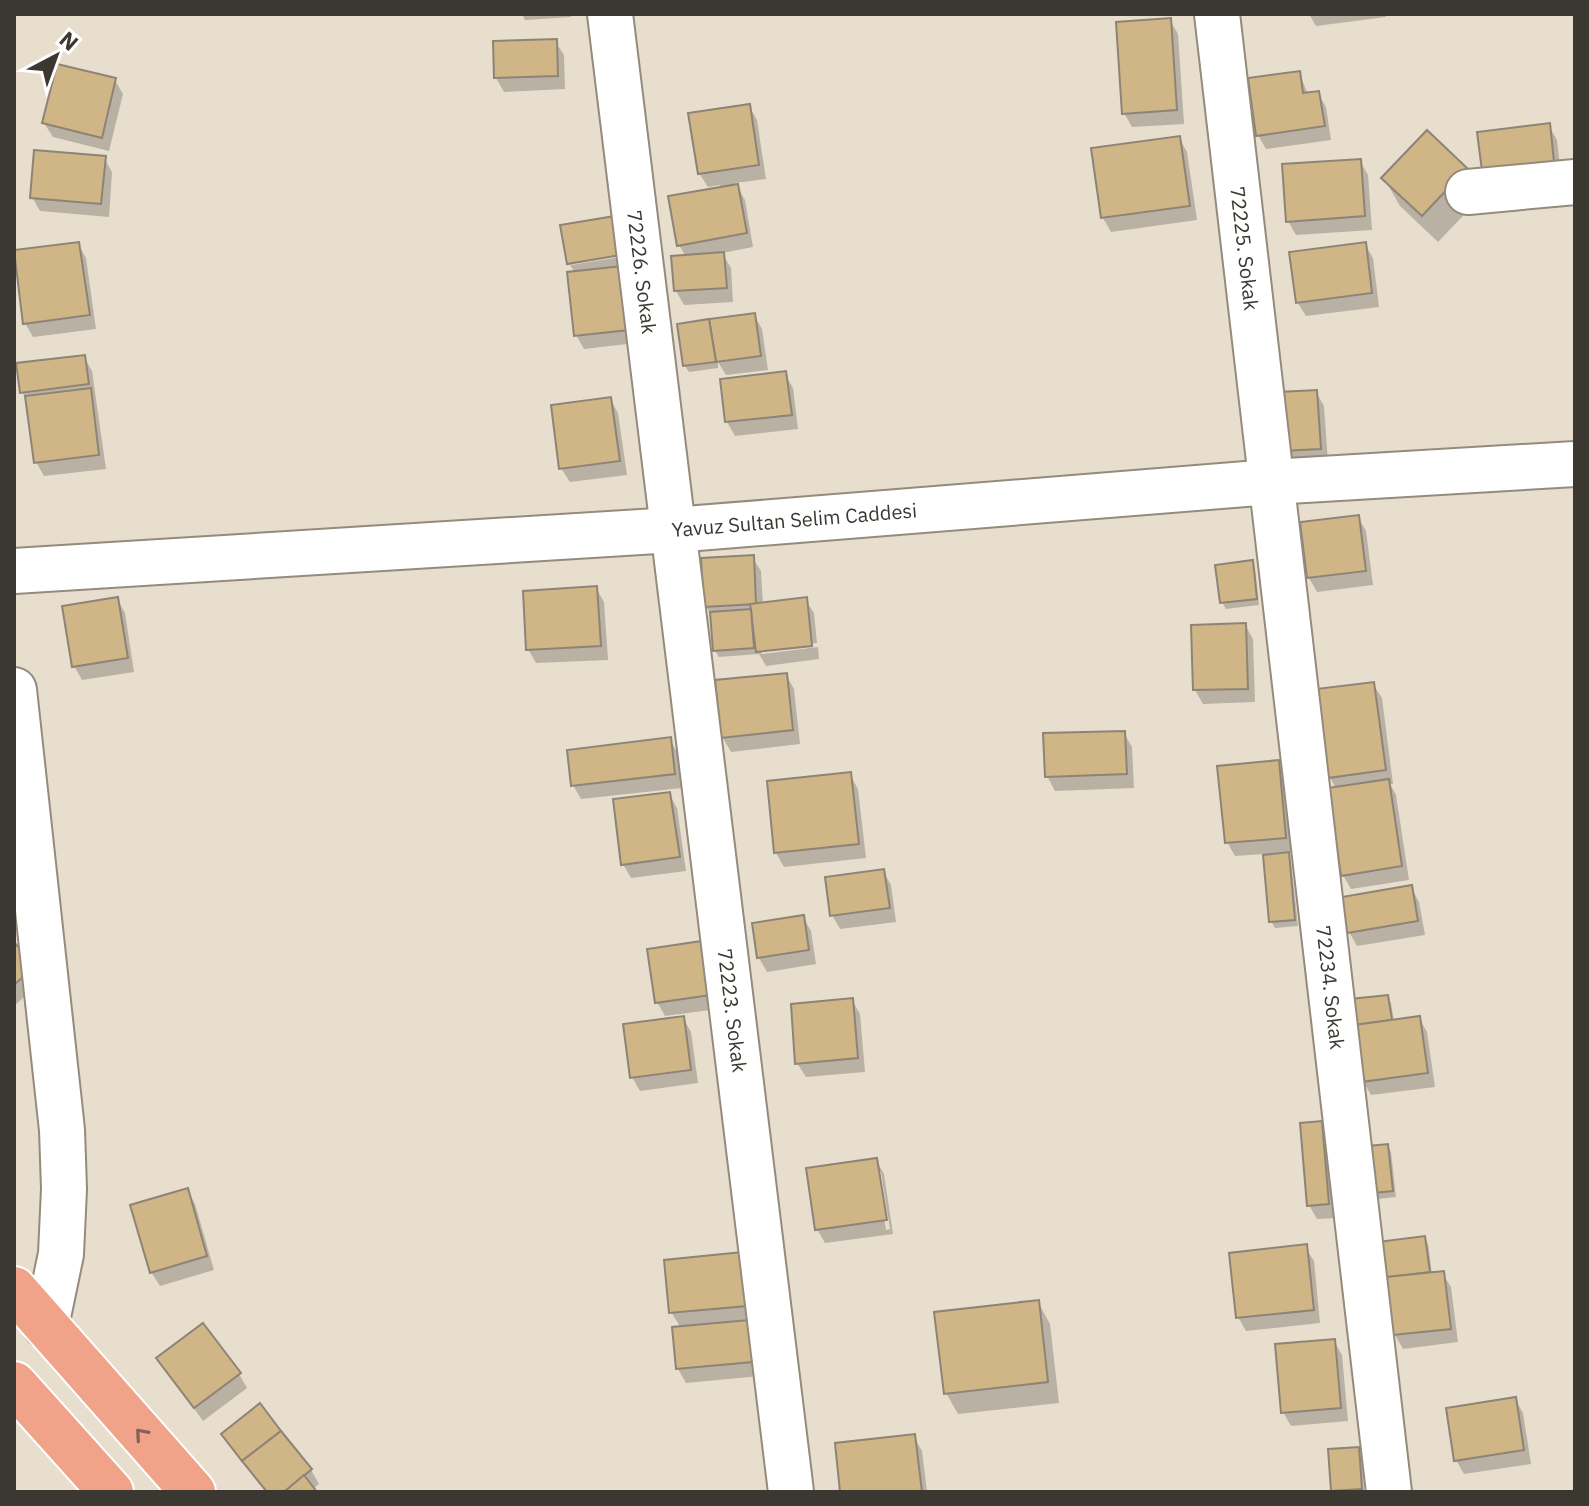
<svg xmlns="http://www.w3.org/2000/svg" width="1589" height="1506" viewBox="0 0 1589 1506" font-family="'IBM Plex Sans',sans-serif">
	<rect width="100%" height="100%" fill="#e7dece"/>
	<!-- shadow -->
	<g fill="#0003" fill-rule="evenodd">
		<path d="M522 14H570L571 17 525 20Z"/>
		<path d="M1309 14H1385L1386 17 1316 26Z"/>
		<path d="M1170 20 1178 34 1184 124 1132 127 1124 113Z"/>
		<path d="M555 41 564 55 565 89 504 92 496 78Z"/>
		<path d="M1299 73 1308 94 1318 93 1326 107 1331 140 1266 149 1258 135Z"/>
		<path d="M115 80 123 94 109 151 53 137 44 123Z"/>
		<path d="M749 106 757 120 766 179 735 183 745 200 753 247 722 253 731 268 733 302 684 305 676 291 686 257 679 245 721 189 720 185 708 187 699 173Z"/>
		<path d="M1549 126 1557 140 1561 176 1492 184Z"/>
		<path d="M1179 138 1187 152 1197 220 1111 232 1103 218Z"/>
		<path d="M104 158 112 172 109 217 40 211 32 197Z"/>
		<path d="M1360 161 1368 175 1372 230 1296 235 1288 221Z"/>
		<path d="M1465 169 1481 197 1438 242 1400 206 1384 178Z"/>
		<path d="M78 244 86 258 96 329 33 337 25 323Z"/>
		<path d="M1365 244 1373 258 1379 307 1306 316 1297 302Z"/>
		<path d="M626 256 636 343 584 349 576 335 575 273 569 263 571 261V265Z"/>
		<path d="M754 315 762 329 768 370 726 375 718 362V368L689 372 685 366Z"/>
		<path d="M84 357 92 371 106 469 44 476 36 462 28 402 22 392Z"/>
		<path d="M785 374 793 388 798 429 735 436 727 422Z"/>
		<path d="M1316 392 1324 406 1328 463 1290 464 1282 450Z"/>
		<path d="M610 399 618 413 627 475 570 482 561 468Z"/>
		<path d="M1358 517 1366 531 1373 585 1317 592 1309 578Z"/>
		<path d="M752 557 761 571 763 604 805 599 814 613 817 643 761 650V654L818 647 819 659 766 666 759 654 719 657 715 651 713 618 706 606Z"/>
		<path d="M1252 562 1255 569 1259 605 1226 609 1222 602Z"/>
		<path d="M596 588 604 602 608 660 536 663 528 649Z"/>
		<path d="M117 599 125 613 134 672 82 680 74 666Z"/>
		<path d="M1245 625 1253 639 1255 702 1203 704 1195 690Z"/>
		<path d="M786 675 794 689 800 744 731 752 723 738Z"/>
		<path d="M1373 684 1382 698 1393 784H1390L1396 795 1409 880 1351 889 1343 875 1336 789 1330 777Z"/>
		<path d="M1124 733 1132 747 1134 788 1055 791 1047 776Z"/>
		<path d="M670 740 678 754 682 788 581 799 573 785Z"/>
		<path d="M1278 762 1286 776 1293 851 1286 852 1291 861 1298 926 1275 928 1271 921 1265 854 1235 856 1227 842Z"/>
		<path d="M850 775 858 789 866 858 784 867 776 853Z"/>
		<path d="M669 794 677 808 686 871 631 878 623 864Z"/>
		<path d="M883 871 891 885 896 922 840 929 832 915Z"/>
		<path d="M1411 887 1419 902 1425 935 1357 946 1349 932Z"/>
		<path d="M803 917 811 931 816 964 767 972 759 958Z"/>
		<path d="M701 943 718 1009 665 1016 657 1002Z"/>
		<path d="M14 945 42 981 14 1006Z"/>
		<path d="M1387 997 1391 1003 1394 1022 1419 1018 1427 1032 1435 1087 1371 1095 1363 1081Z"/>
		<path d="M852 1000 860 1014 865 1072 806 1077 797 1063Z"/>
		<path d="M683 1018 691 1032 698 1083 640 1091 632 1077Z"/>
		<path d="M1321 1124 1329 1138 1336 1218 1317 1219 1309 1205Z"/>
		<path d="M1387 1146 1391 1152 1396 1197 1378 1199 1375 1193Z"/>
		<path d="M876 1160 884 1174 893 1234 825 1243 817 1229ZM877 1172H881L890 1229 886 1230Z"/>
		<path d="M187 1190 195 1204 214 1270 160 1286 151 1272Z"/>
		<path d="M1424 1238 1428 1244 1432 1274 1442 1273 1451 1287 1458 1342 1403 1349 1395 1335 1389 1285Z"/>
		<path d="M1305 1247 1314 1261 1320 1323 1246 1331 1238 1317Z"/>
		<path d="M741 1254 760 1376 686 1383 678 1369 675 1329 681 1328 671 1312Z"/>
		<path d="M1038 1302 1050 1324 1059 1403 958 1414 946 1393Z"/>
		<path d="M1334 1341 1342 1355 1348 1421 1291 1426 1283 1412Z"/>
		<path d="M158 1358 239 1374 247 1388 203 1421Z"/>
		<path d="M1515 1399 1523 1413 1531 1464 1464 1474 1456 1460Z"/>
		<path d="M259 1406 311 1470 319 1484 313 1489 315 1492H266L253 1476 248 1468Z"/>
		<path d="M914 1437 922 1451 927 1492H842Z"/>
		<path d="M1358 1449 1362 1456 1364 1492H1334Z"/>
	</g>
	<!-- building -->
	<g fill="#d0b587" stroke="#8d8476" stroke-width="2">
		<path d="M1171 18 1177 110 1122 114 1116 22Z"/>
		<path d="M557 39 558 76 494 78 493 41Z"/>
		<path d="M57 64 116 78 102 138 42 123Z"/>
		<path d="M1300 71 1303 93 1319 91 1325 126 1256 136 1248 78Z"/>
		<path d="M750 104 759 165 698 174 688 113Z"/>
		<path d="M1550 123 1554 162 1482 171 1477 132Z"/>
		<path d="M1427 130 1467 168 1422 216 1381 178Z"/>
		<path d="M1180 136 1190 206 1101 218 1091 148Z"/>
		<path d="M34 150 106 156 101 204 30 198Z"/>
		<path d="M1361 159 1365 216 1286 222 1282 164Z"/>
		<path d="M738 184 747 233 677 246 668 196Z"/>
		<path d="M615 216 621 255 567 264 560 225Z"/>
		<path d="M79 242 90 315 23 324 14 250Z"/>
		<path d="M1366 242 1372 293 1296 303 1289 252Z"/>
		<path d="M724 252 727 288 674 291 671 256Z"/>
		<path d="M622 266 629 330 574 336 567 272Z"/>
		<path d="M755 313 761 356 716 362 709 319Z"/>
		<path d="M709 319 716 362 683 366 677 324Z"/>
		<path d="M85 355 89 384 20 393 16 363Z"/>
		<path d="M786 371 792 415 725 422 720 379Z"/>
		<path d="M91 388 99 455 34 463 25 396Z"/>
		<path d="M1317 390 1321 449 1280 451 1278 392Z"/>
		<path d="M611 397 620 461 559 469 551 405Z"/>
		<path d="M1359 515 1366 571 1307 578 1300 522Z"/>
		<path d="M754 555 756 604 704 607 701 558Z"/>
		<path d="M1253 560 1257 599 1220 603 1215 565Z"/>
		<path d="M597 586 601 646 526 650 523 591Z"/>
		<path d="M118 597 128 658 72 667 62 606Z"/>
		<path d="M807 597 812 646 756 652 750 604Z"/>
		<path d="M751 609 754 648 713 651 710 612Z"/>
		<path d="M1246 623 1248 689 1193 690 1191 625Z"/>
		<path d="M787 673 793 730 721 738 715 680Z"/>
		<path d="M1374 682 1386 770 1328 778 1316 689Z"/>
		<path d="M1125 731 1127 774 1045 777 1043 733Z"/>
		<path d="M671 737 675 774 571 786 567 750Z"/>
		<path d="M1279 760 1286 838 1225 843 1217 766Z"/>
		<path d="M851 772 859 844 774 853 767 781Z"/>
		<path d="M1389 779 1402 866 1341 876 1328 788Z"/>
		<path d="M670 792 680 857 621 865 613 799Z"/>
		<path d="M1289 852 1295 920 1269 922 1263 855Z"/>
		<path d="M884 869 890 908 830 916 825 877Z"/>
		<path d="M1412 885 1418 921 1347 933 1342 897Z"/>
		<path d="M804 915 809 950 757 958 752 923Z"/>
		<path d="M702 941 711 995 655 1003 647 949Z"/>
		<path d="M14 942 35 966 14 985Z"/>
		<path d="M1388 995 1392 1020 1354 1025 1350 999Z"/>
		<path d="M853 998 858 1058 795 1064 791 1004Z"/>
		<path d="M684 1016 691 1070 630 1078 623 1024Z"/>
		<path d="M1420 1016 1428 1073 1361 1082 1354 1025Z"/>
		<path d="M1322 1121 1329 1204 1307 1206 1300 1123Z"/>
		<path d="M1388 1144 1393 1191 1373 1193 1368 1146Z"/>
		<path d="M877 1158 887 1220 815 1230 806 1168Z"/>
		<path d="M188 1188 207 1256 150 1273 130 1205Z"/>
		<path d="M1425 1236 1430 1272 1383 1278 1377 1242Z"/>
		<path d="M1307 1244 1314 1310 1236 1318 1229 1253Z"/>
		<path d="M742 1252 747 1306 669 1313 664 1260Z"/>
		<path d="M1444 1271 1451 1329 1393 1335 1386 1277Z"/>
		<path d="M1039 1300 1048 1382 944 1394 934 1312Z"/>
		<path d="M749 1320 753 1362 676 1369 672 1327Z"/>
		<path d="M203 1323 241 1373 194 1408 156 1358Z"/>
		<path d="M1335 1339 1341 1408 1281 1413 1275 1344Z"/>
		<path d="M1516 1397 1524 1450 1454 1461 1446 1408Z"/>
		<path d="M260 1403 281 1431 242 1461 221 1434Z"/>
		<path d="M281 1431 312 1469 284 1492H267L242 1461Z"/>
		<path d="M915 1434 922 1492H840L835 1443Z"/>
		<path d="M1359 1447 1362 1489 1331 1491 1328 1449Z"/>
		<path d="M304 1475 317 1492H284Z"/>
	</g>
	<g fill="none" stroke-linecap="round" stroke-linejoin="round">
		<defs>
			<g id="minor">
				<path id="s1" d="M610 14 791 1492"/>
				<path id="s2" d="M1217 14 1389 1492"/>
				<path d="M1468 192 1575 182"/>
				<path id="s3" d="M14 571 673 530 1271 482 1575 464"/>
				<path d="M14 690 62 1130 64 1189 61 1254 46 1326"/>
			</g>
			<g id="major">
				<path d="M14 1289 193 1492"/>
				<path d="M14 1384 111 1492"/>
			</g>
		</defs>
		<!-- minor casing -->
		<use href="#minor" stroke="#948b7c" stroke-width="48"/>
		<!-- major casing -->
		<use href="#major" stroke="#fff" stroke-width="48"/>
		<!-- minor -->
		<use href="#minor" stroke="#fff" stroke-width="44"/>
		<!-- major -->
		<use href="#major" stroke="#f1a38a" stroke-width="44"/>
	</g>
	<!-- one-way arrows -->
	<defs><path id="oneway-chevron" d="M-2-3.5L2.5 0L-2 3.5" fill="none" stroke-width="1.6" stroke-linecap="round" stroke-linejoin="round" transform="scale(2)"/></defs>
	<use stroke="#846255" href="#oneway-chevron" transform="translate(141 1434) rotate(-131)"/>
	<g text-anchor="middle" stroke-width="6" stroke-linejoin="round" paint-order="stroke">
		<!-- street labels -->
		<g font-size="20" fill="#3b3731" stroke="#fff">
			<text dy="7" stroke="none"><textPath href="#s2" startOffset="236">72225. Sokak</textPath></text>
			<text dy="7" stroke="none"><textPath href="#s1" startOffset="260">72226. Sokak</textPath></text>
			<text dy="7" stroke="none"><textPath href="#s3" startOffset="782">Yavuz Sultan Selim Caddesi</textPath></text>
			<text dy="7" stroke="none"><textPath href="#s2" startOffset="980">72234. Sokak</textPath></text>
			<text dy="7" stroke="none"><textPath href="#s1" startOffset="1004">72223. Sokak</textPath></text>
		</g>
	</g>
	<!-- border -->
	<rect width="1589" height="1506" fill="none" stroke="#3b3731" stroke-width="32"/>
	<!-- north arrow -->
	<g transform="translate(56 56) rotate(41)" stroke="#ffffff" stroke-width="6" paint-order="stroke">
	<path d="M0-6L14 30L0 20L-14 30Z" fill="#3b3731"/>
	<text y="-12" font-size="22" font-weight="bold" text-anchor="middle" fill="#3b3731">N</text>
	</g>
</svg>
